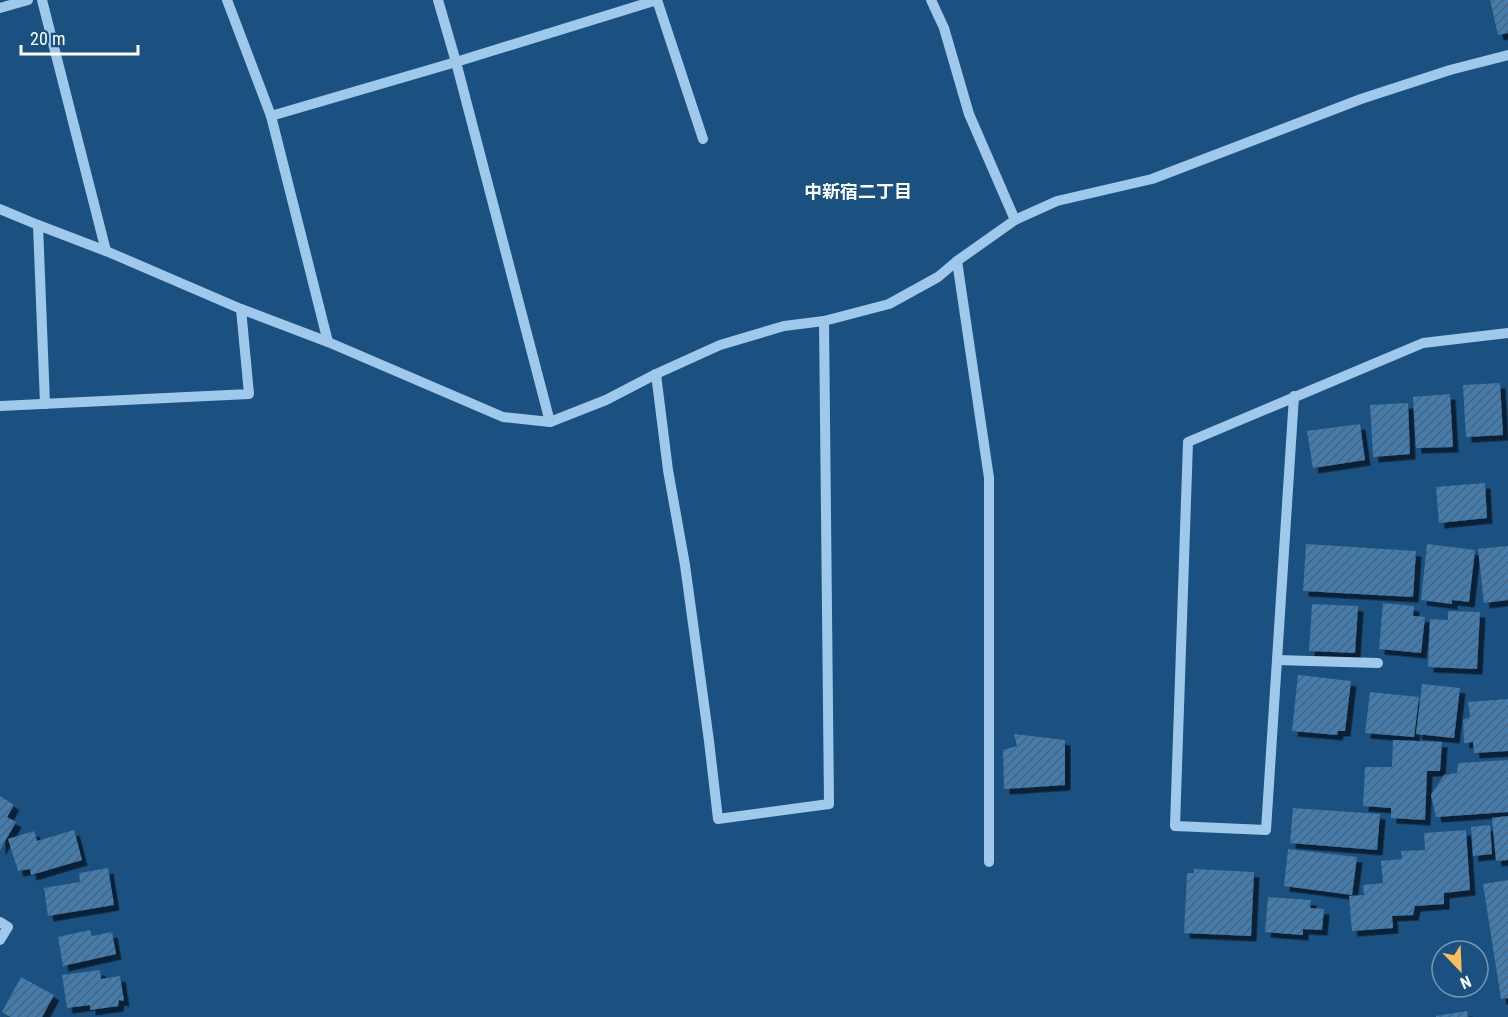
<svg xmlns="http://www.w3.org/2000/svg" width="1508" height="1017" viewBox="0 0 1508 1017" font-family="'Roboto Condensed','Noto Sans JP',sans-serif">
	<defs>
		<pattern id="building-hatch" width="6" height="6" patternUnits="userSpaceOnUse" patternTransform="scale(1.5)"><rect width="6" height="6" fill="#447bab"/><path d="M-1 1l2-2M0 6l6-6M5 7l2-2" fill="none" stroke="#48647c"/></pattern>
		<filter id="shadow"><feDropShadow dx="5.5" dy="5.5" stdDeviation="0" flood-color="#0009"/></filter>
	</defs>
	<rect width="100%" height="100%" fill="#1b5181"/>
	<!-- building -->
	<g fill="url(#building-hatch)" filter="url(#shadow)">
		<path d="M1490 0H1508V33L1498 35Z"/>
		<path d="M1500 383 1503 435 1466 437 1463 385Z"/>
		<path d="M1450 394 1453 447 1416 448 1413 397Z"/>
		<path d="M1408 403 1410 454 1373 457 1370 405Z"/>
		<path d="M1360 424 1365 460 1313 468 1307 431Z"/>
		<path d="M1485 483 1487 518 1439 523 1436 487Z"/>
		<path d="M1306 544 1416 551 1413 597 1303 591Z"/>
		<path d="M1427 544 1475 550 1469 602 1452 600V604L1421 600Z"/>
		<path d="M1508 546V600L1484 603 1478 549Z"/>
		<path d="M1383 603 1414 606 1413 616 1425 617 1421 653 1379 649Z"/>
		<path d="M1312 604 1358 606 1355 653 1309 651Z"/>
		<path d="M1448 611 1480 612 1477 669 1428 667 1430 619 1448 620Z"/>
		<path d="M1298 675 1351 681 1345 731H1338L1337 735 1292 731Z"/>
		<path d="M1422 684 1460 688 1454 738 1416 734Z"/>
		<path d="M1370 692 1419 697 1414 737 1365 733Z"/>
		<path d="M1508 699V751L1474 753 1473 742 1464 743 1463 720 1470 717 1468 702Z"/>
		<path d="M1014 734 1065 740V785L1004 789 1003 750 1017 746Z"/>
		<path d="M1393 740 1442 742 1440 771H1427L1425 820 1391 818V808L1363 806 1365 767H1392Z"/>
		<path d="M1508 760V812L1436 817 1431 795 1444 775 1457 773 1458 763Z"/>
		<path d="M0 796 14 805 7 817 16 822 0 850Z"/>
		<path d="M1293 808 1380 814 1377 850 1290 843Z"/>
		<path d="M1508 816V860L1496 861 1492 818Z"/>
		<path d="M1490 825 1492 854 1473 856 1471 827Z"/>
		<path d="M74 830 82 860 31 875 30 869 18 871 8 839 34 831 37 841Z"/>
		<path d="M1466 830 1470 890 1444 893V904L1415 906 1413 915 1392 916 1393 928 1352 931 1349 896 1364 895 1363 885 1383 883 1381 861 1402 859 1401 851 1425 850 1424 833Z"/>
		<path d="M1288 849 1357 857 1352 895 1284 886Z"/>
		<path d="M108 868 114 905 48 916 44 888 80 882 79 873Z"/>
		<path d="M1194 869 1254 872 1251 936 1184 933 1187 873H1194Z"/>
		<path d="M1508 880V998L1501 999 1483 884Z"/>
		<path d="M1268 897 1311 900 1310 908 1324 909 1322 930 1303 929V935L1265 932Z"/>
		<path d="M90 930 92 936 112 932 116 954 63 966 58 937Z"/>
		<path d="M100 970 101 979 120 976 124 1001 119 1000 118 1006 90 1010V1005L67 1008 62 975Z"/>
		<path d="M21 977 54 995 42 1017H10L2 1012Z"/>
		<path d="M1467 1011 1468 1017H1436V1016Z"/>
	</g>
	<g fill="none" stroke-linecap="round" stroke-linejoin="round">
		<!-- minor -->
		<g stroke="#9fc8ea" stroke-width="10">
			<path d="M42 0 106 251"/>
			<path d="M227 0 271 116 328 342"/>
			<path d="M438 0 456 62 550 422"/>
			<path d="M657 0 703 139"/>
			<path d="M931 0 944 28 969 114 1015 220"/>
			<path d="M0 8 28 0"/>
			<path d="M271 116 456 62 657 0"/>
			<path d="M0 209 38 225 106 251 241 309 328 342 503 417 550 422 606 400 656 374 720 345 784 326 824 321 889 304 938 277 957 261 1015 220 1057 201 1152 179 1361 99 1450 70 1508 55"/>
			<path d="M38 225 45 404"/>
			<path d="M957 261 989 478V862"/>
			<path d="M656 374 668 470 685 565 709 741 718 819 829 804 824 321"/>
			<path d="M1294 396 1266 830 1175 826 1188 442 1423 343 1508 333"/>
			<path d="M0 406 249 394 241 309"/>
			<path d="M1277 660 1378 663"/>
			<path d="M0 922 8 927 0 940"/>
		</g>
	</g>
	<g text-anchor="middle" stroke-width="4.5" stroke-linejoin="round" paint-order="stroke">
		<!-- neighbourhood labels -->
		<g font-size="18" font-weight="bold" fill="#fff" stroke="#1b5181">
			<text x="858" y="198">中新宿二丁目</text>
		</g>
	</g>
	<!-- north arrow -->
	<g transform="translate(1460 969) rotate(157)"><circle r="28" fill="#1b5181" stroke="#7697b3" stroke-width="1.5"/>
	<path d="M0-4.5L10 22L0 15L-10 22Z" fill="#fbbe5b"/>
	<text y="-9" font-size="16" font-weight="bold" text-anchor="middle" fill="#ffffff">N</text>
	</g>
	<!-- scale -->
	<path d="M21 45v9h117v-9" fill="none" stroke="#ffffff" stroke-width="3"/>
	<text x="30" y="45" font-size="18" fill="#ffffff" stroke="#1b5181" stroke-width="4.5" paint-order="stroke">20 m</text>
</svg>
